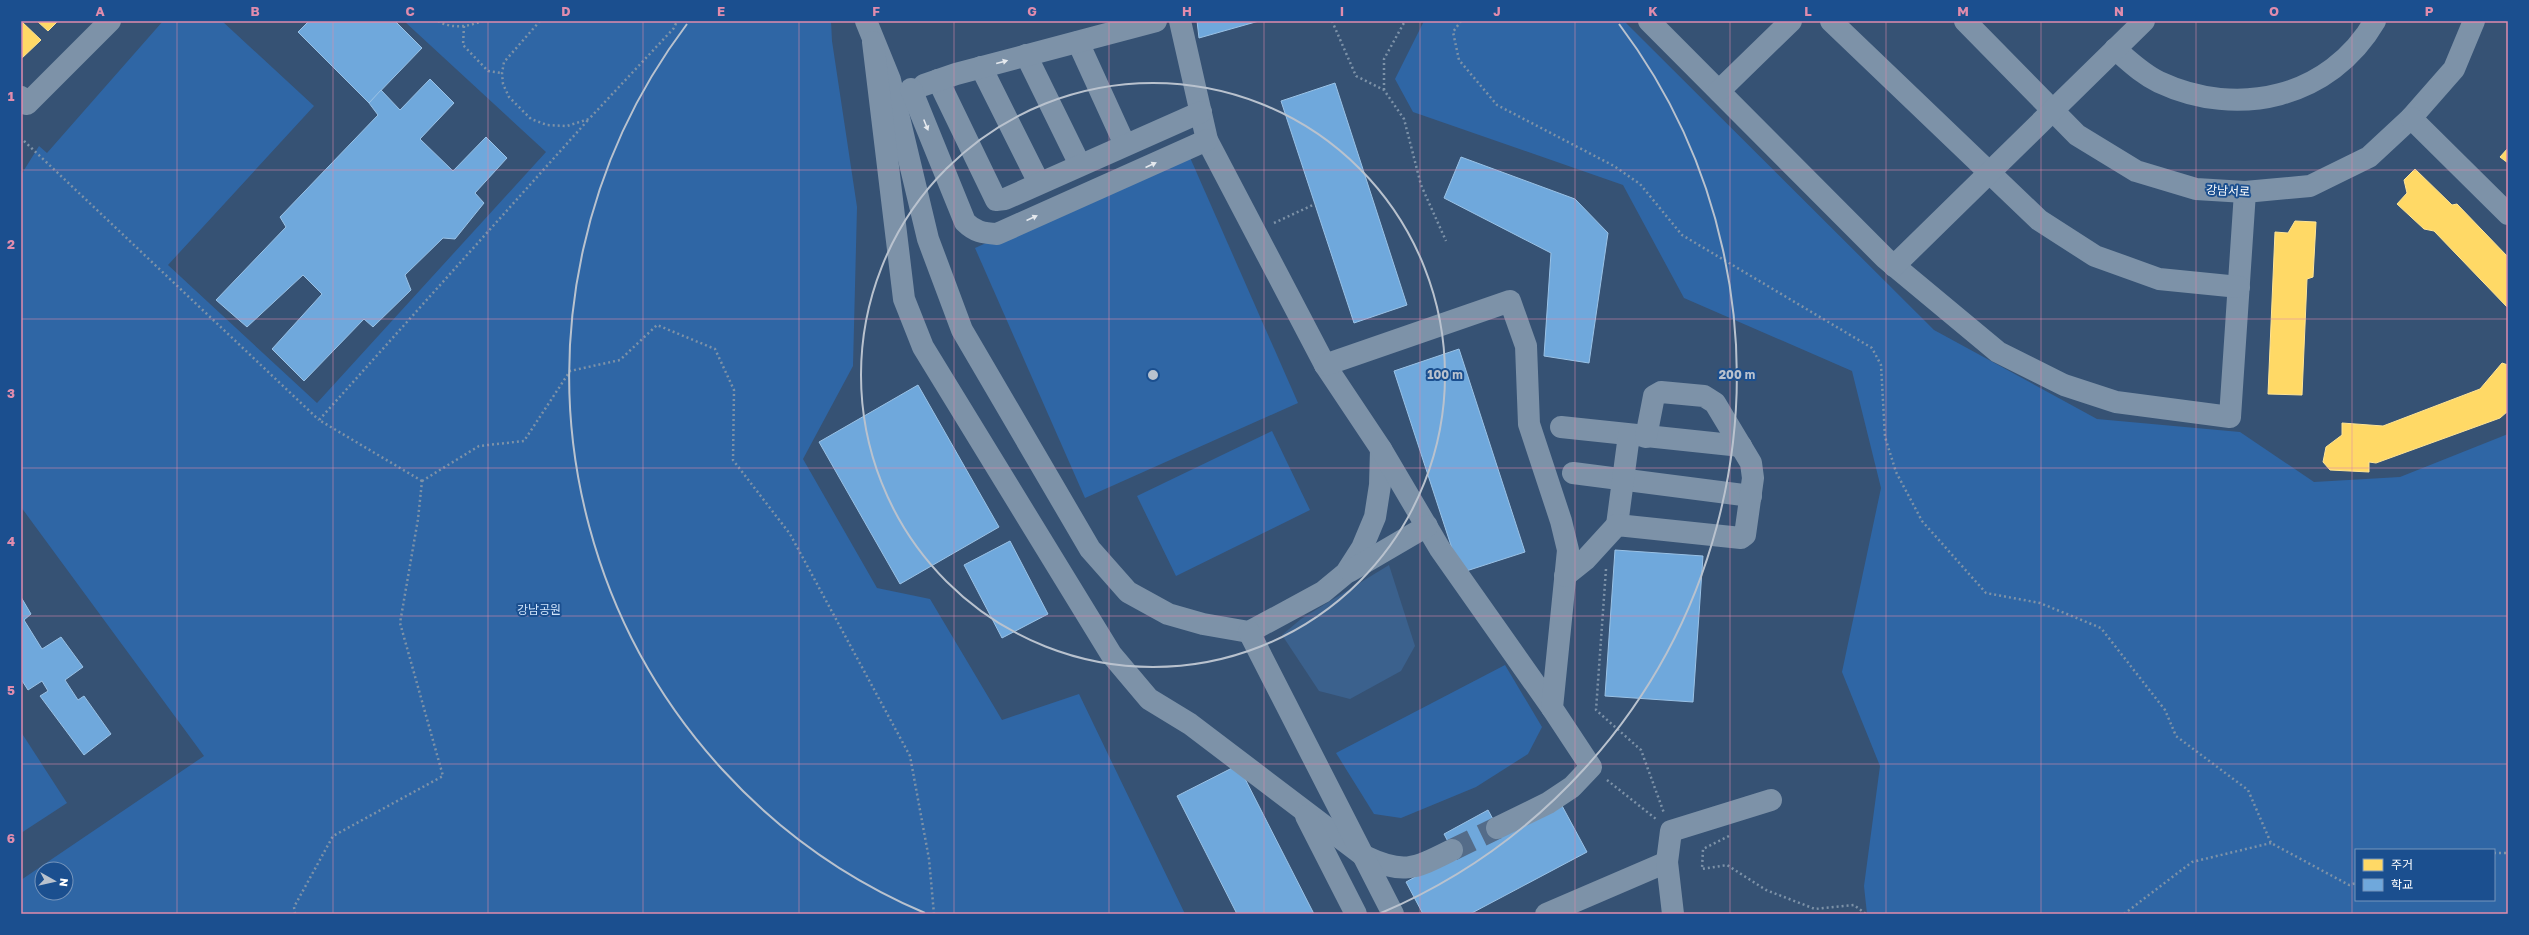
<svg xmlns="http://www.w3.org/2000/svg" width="2529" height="935" viewBox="0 0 2529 935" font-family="'Golos Text','Noto Sans KR',sans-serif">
	<rect width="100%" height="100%" fill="#365274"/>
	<!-- green -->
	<g fill="#2f66a5" fill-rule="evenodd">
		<path d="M163 21H222L314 106 168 265 317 403 546 152 404 21H831L832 41 857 207 853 366 803 459 877 588 930 599 1002 720 1079 694 1185 914H21V880L204 756 21 507V175L39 146 47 153ZM42 869H66V893H42Z"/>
		<path d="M1424 21H1624L1934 330 2097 419 2240 432 2314 482 2400 477 2508 434V914H1867L1864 886 1880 766 1842 672 1881 488 1852 371 1684 298 1623 185 1413 112 1395 79ZM2356 850H2494V900H2356Z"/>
		<path d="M1188 153 1298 403 1085 498 975 248Z"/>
		<path d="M1272 431 1310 510 1176 576 1137 496Z"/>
		<path d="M1505 665 1542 727 1528 754 1476 787 1401 818 1374 814 1336 753Z"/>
		<path d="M21 732 67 803 21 833Z"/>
	</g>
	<!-- water -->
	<path fill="#3b618d" d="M1389 565 1415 646 1401 671 1350 699 1319 691 1282 635 1301 619Z"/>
	<!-- homes -->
	<g fill="#ffd966" stroke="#ffe494">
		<path d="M21 21 41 40 21 59Z"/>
		<path d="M37 21H58L48 31Z"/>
		<path d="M2508 148V163L2500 157Z"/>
		<path d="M2415 169 2452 205 2457 204 2508 257V308L2434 231 2424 229 2397 204 2407 193 2404 180Z"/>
		<path d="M2295 221 2316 222 2313 277 2307 279 2302 395 2268 394 2275 232 2288 233Z"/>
		<path d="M2502 363 2508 365V411L2500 418 2376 463 2369 462V472L2330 470 2323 462 2326 447 2342 435V423L2383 426 2480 389Z"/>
	</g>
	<!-- schools -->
	<g fill="#6fa8dc" stroke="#9ac2e6">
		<path d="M309 21H395L422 48 369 103 298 32Z"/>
		<path d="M1197 21H1259L1199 38Z"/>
		<path d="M430 79 454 103 420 139 453 171 486 137 507 158 475 193 484 203 455 239 443 238 405 275 411 290 373 327 364 319 304 381 272 349 322 294 303 275 247 327 216 300 286 227 280 217 378 115 369 103 381 90 400 110Z"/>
		<path d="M1335 83 1407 305 1354 323 1281 101Z"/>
		<path d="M1461 157 1575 199 1608 233 1589 363 1544 356 1551 253 1444 198Z"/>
		<path d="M1459 349 1525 552 1460 573 1394 371Z"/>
		<path d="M918 385 999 527 900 584 819 442Z"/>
		<path d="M1010 541 1048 614 1002 638 964 565Z"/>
		<path d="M1615 550 1703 556 1693 702 1605 696Z"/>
		<path d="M21 597 31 614 24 620 42 649 61 637 83 667 65 680 78 700 84 696 111 734 84 755 40 696 48 691 42 681 28 690 21 679Z"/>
		<path d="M1238 765 1314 914H1237L1177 796Z"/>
		<path d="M1560 802 1587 852 1470 914H1423L1406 882 1455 855 1444 834 1488 810 1501 834Z"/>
	</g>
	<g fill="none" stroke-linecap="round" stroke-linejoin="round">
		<!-- minor-tunnel -->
		<path stroke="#546c89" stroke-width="22" stroke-dasharray="22 11" stroke-linecap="butt" d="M1452 850 1497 828"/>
		<!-- path -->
		<g stroke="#7d92a8" stroke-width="2.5" stroke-dasharray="2 3" stroke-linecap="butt">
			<path d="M438 21C451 29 468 27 482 21"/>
			<path d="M540 21 504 62 502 73 503 84 509 97 531 119 547 125 567 126 589 119 674 28 677 21"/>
			<path d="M1332 21 1356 76 1384 90 1404 119 1421 185 1446 241"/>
			<path d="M1461 21 1453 32 1459 60 1497 105 1614 166 1640 184 1682 235 1872 348 1881 365 1885 437 1896 472 1922 521 1986 593 2040 603 2101 628 2165 710 2176 736 2248 790 2271 843 2349 885 2356 883"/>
			<path d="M464 26 463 45 488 71 502 73"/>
			<path d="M1384 90V59L1405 21"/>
			<path d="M24 141 319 420"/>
			<path d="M1274 223 1315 204"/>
			<path d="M422 481 479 446 524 441 570 371 620 360 657 325 715 349 734 390 733 460 790 534 910 756 929 859 934 914"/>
			<path d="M422 481 319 420 589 119"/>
			<path d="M1606 569 1596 710 1641 750 1664 813"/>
			<path d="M1607 780 1656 819"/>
			<path d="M1729 836 1703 849 1702 869 1727 865 1766 890 1815 909 1854 905 1866 914"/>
			<path d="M2494 853H2508"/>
			<path d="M295 914 294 907 333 836 443 776 400 623 418 519 422 481"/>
			<path d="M2124 914 2192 862 2271 843"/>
		</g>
		<!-- minor -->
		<g stroke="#7d92a8" stroke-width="22">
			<path d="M866 21 890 80 928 239 962 330 1090 549 1128 592 1168 614 1203 624 1249 632 1323 592 1346 573 1362 548 1375 517 1380 485 1381 449"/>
			<path d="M1180 21 1207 140 1325 365 1381 449 1440 549 1552 708"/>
			<path d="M1649 21 1885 258 1998 352 2064 385 2116 402 2230 417 2245 192"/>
			<path d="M1831 21 2039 220 2095 256 2159 279 2239 287"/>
			<path d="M1965 21 2077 135 2136 171 2196 189 2245 192 2310 186 2369 157 2411 118 2454 69 2474 21"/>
			<path d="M873 42 904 299 923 347 1111 654 1149 699 1190 724 1364 856C1404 875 1414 869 1452 850"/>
			<path d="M1078 42 1125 145"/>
			<path d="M2115 49C2129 61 2142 74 2159 82 2238 119 2330 98 2375 21"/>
			<path d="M1026 55 1080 165"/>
			<path d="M981 67 1039 183"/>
			<path d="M938 80 996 200 1005 199 1201 112"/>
			<path d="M924 85 956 74 1156 21"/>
			<path d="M911 89 965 222C975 232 983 233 997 234L1207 140"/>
			<path d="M1719 91 1791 21"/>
			<path d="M21 97 27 104 110 21"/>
			<path d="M2411 118 2508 214"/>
			<path d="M1894 266 2144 21"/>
			<path d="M1325 365 1510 301 1526 346 1529 424 1561 521 1568 550 1552 708 1591 767 1572 787 1548 803 1497 828"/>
			<path d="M1561 427 1741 446"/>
			<path d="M1573 473 1751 496"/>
			<path d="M1617 525 1629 435"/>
			<path d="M1350 571 1427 526"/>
			<path d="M1565 576 1585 560 1617 525 1741 538 1745 535 1753 478 1751 463 1715 403 1704 396 1661 392 1654 396 1646 437"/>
			<path d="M1249 632 1393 914"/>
			<path d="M1306 816 1356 914"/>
			<path d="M1546 914 1667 862"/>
			<path d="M1673 914 1667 862 1671 831 1771 800"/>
		</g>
	</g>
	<!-- one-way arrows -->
	<defs><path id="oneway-solid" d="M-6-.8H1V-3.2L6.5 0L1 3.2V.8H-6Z"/></defs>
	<g fill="#e5e9ee">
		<use href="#oneway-solid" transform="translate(1002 62) rotate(-15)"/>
		<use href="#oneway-solid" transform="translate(926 125) rotate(68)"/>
		<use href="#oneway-solid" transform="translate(1151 165) rotate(-24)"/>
		<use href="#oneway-solid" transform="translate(1032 218) rotate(-24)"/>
	</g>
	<!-- grid -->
	<path fill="none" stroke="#e08cad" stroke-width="1" stroke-opacity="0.55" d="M177 21V914M333 21V914M488 21V914M643 21V914M799 21V914M954 21V914M1109 21V914M1264 21V914M1420 21V914M1575 21V914M1730 21V914M1886 21V914M2041 21V914M2196 21V914M2352 21V914M21 170H2508M21 319H2508M21 468H2508M21 616H2508M21 764H2508"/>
	<!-- distance rings -->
	<g fill="none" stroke="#b9c2ce" stroke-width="2">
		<circle cx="1153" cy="375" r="292"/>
		<path d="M925 913A584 584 0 0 1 687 24M1619 24A584 584 0 0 1 1381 913"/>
	</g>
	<g text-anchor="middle" stroke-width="4" stroke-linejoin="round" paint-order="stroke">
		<!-- street labels -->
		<g font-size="12" fill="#fff" stroke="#1b4f8f">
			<text transform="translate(2228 191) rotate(3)" y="4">강남서로</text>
		</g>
		<!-- park labels -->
		<g font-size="12" fill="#cfe3fa" stroke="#1b4f8f">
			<text x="539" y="614">강남공원</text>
		</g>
	</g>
	<circle cx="1153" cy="375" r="6" fill="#b9c2ce" stroke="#1b4f8f" stroke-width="2"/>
	<g font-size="12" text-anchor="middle" font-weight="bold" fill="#b9c2ce" stroke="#1b4f8f" stroke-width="4" stroke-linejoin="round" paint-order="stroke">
		<text x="1445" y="379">100 m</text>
		<text x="1737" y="379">200 m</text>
	</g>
	<!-- border -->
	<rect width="2529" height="935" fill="none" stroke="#1b4f8f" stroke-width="44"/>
	<!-- legend -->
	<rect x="2355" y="849" width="140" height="52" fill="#1b4f8f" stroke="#7695bc"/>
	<rect x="2363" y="859" width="20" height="12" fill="#ffd966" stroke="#7695bc"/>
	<text x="2391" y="869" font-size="12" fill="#ffffff">주거</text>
	<rect x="2363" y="879" width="20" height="12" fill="#6fa8dc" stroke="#7695bc"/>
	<text x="2391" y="889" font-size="12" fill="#ffffff">학교</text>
	<!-- north arrow -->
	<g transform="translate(54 881) rotate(98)"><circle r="19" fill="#1b4f8f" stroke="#7695bc"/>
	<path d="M0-3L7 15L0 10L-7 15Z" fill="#b9c2ce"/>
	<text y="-6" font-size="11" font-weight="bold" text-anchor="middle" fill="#ffffff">N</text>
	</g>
	<rect x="22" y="22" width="2485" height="891" fill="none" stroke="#e08cad" stroke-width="1.5"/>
	<g font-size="13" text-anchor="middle" font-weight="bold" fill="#e08cad">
		<text x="100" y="16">A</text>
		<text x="255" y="16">B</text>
		<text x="410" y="16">C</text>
		<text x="566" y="16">D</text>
		<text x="721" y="16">E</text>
		<text x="876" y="16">F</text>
		<text x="1032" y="16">G</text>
		<text x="1187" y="16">H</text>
		<text x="1342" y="16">I</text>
		<text x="1497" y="16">J</text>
		<text x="1653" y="16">K</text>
		<text x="1808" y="16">L</text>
		<text x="1963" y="16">M</text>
		<text x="2119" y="16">N</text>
		<text x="2274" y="16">O</text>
		<text x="2429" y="16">P</text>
		<text x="11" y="101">1</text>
		<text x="11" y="249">2</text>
		<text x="11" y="398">3</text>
		<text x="11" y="546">4</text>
		<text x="11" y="695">5</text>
		<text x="11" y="843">6</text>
	</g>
</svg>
